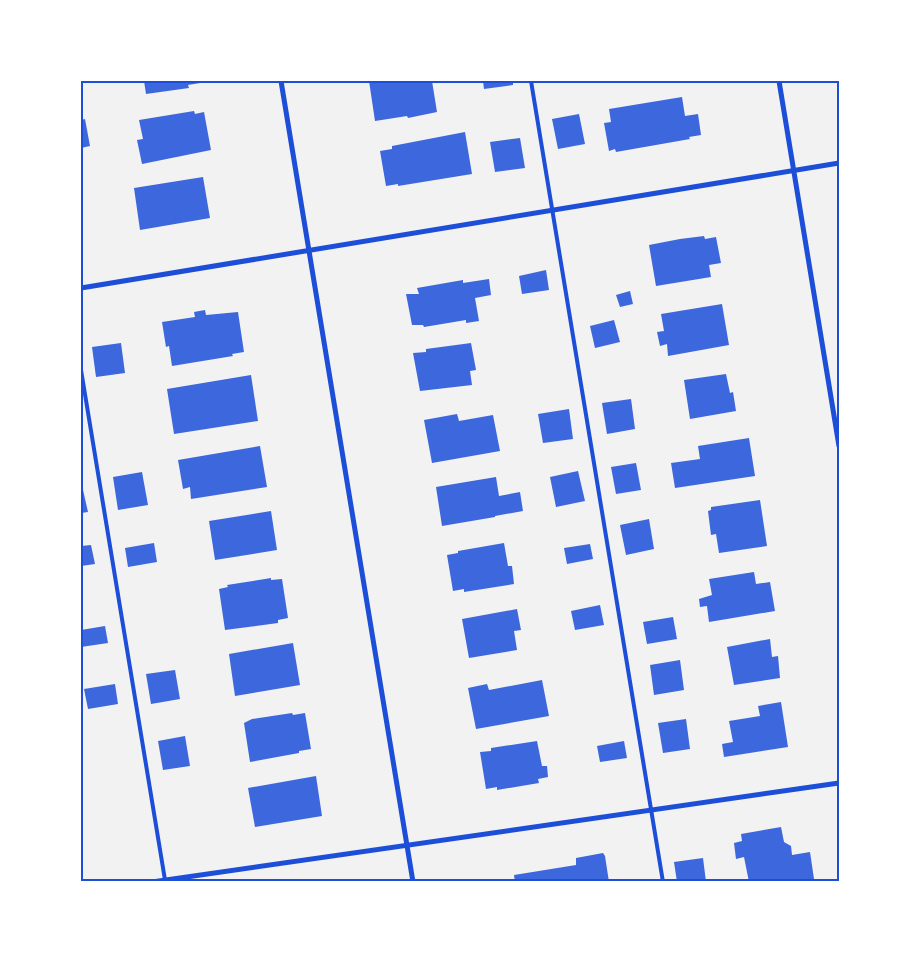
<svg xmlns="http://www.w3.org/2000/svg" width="920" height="963" viewBox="0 0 920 963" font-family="Barlow,sans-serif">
	<rect width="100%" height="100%" fill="#f2f2f2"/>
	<!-- building -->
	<g fill="#3d67dc">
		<path d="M144 81H200V83L188 85 189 88 146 94Z"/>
		<path d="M369 81H432L437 112 408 118 407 116 375 121Z"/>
		<path d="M483 81H513V85L484 89Z"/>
		<path d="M682 97 685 116 698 114 701 135 689 137 690 139 616 152 615 149 609 151 604 123 611 122 609 109Z"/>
		<path d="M194 111 195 114 204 112 211 150 142 164 137 140 143 139 139 120Z"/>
		<path d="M579 114 585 144 558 149 552 119Z"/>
		<path d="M85 119 90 146 81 148V120Z"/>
		<path d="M465 132 472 174 398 186V184L386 186 380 151 392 149V146Z"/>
		<path d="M520 138 525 168 495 172 490 142Z"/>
		<path d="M203 177 210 218 140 230 134 188Z"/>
		<path d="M704 236 705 239 716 237 721 263 709 265 711 277 656 286 649 245 680 239Z"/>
		<path d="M546 270 549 290 522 294 519 276Z"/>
		<path d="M489 279 491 295 475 298 479 321 466 323V320L424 327 423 325H412L406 294H419L417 288 463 280V283Z"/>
		<path d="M630 291 633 304 620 307 616 295Z"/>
		<path d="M722 304 729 345 668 356 667 344 660 346 657 332 664 331 661 314Z"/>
		<path d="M205 310 206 315 238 312 244 352 232 354 233 356 172 366 169 346 166 347 162 322 195 317 194 312Z"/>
		<path d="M614 320 620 342 595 348 590 326Z"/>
		<path d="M121 343 125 373 96 377 92 347Z"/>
		<path d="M471 343 476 370 470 371 472 385 420 391 413 353 426 352V349Z"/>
		<path d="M726 374 730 393 733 392 736 411 690 419 684 380Z"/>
		<path d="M251 375 258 421 174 434 167 389Z"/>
		<path d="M631 399 635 429 607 434 602 403Z"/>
		<path d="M569 409 573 439 543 443 538 414Z"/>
		<path d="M457 414 459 421 493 415 500 451 432 463 424 420Z"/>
		<path d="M749 438 755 476 675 488 671 463 700 459 698 446Z"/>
		<path d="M260 446 267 487 191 499 190 487 183 489 178 460Z"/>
		<path d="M636 463 641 490 616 494 611 467Z"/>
		<path d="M578 471 585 501 556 507 550 477Z"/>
		<path d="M142 472 148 505 118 510 113 477Z"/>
		<path d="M496 477 499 496 520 492 523 511 495 516V517L442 526 436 487Z"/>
		<path d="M81 481 88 512 81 513Z"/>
		<path d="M760 500 767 546 719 553 716 534 711 535 708 511 711 510V507Z"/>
		<path d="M271 511 277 550 215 560 209 521Z"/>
		<path d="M649 519 654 549 626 555 620 525Z"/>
		<path d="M154 543 157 562 128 567 125 548Z"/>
		<path d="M504 543 508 566H512L514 584 464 592V589L453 591 447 555 458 553V551Z"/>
		<path d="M590 544 593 559 567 564 564 548Z"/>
		<path d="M91 545 95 564 81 566V546Z"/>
		<path d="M754 572 756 584 770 582 775 611 709 622 707 606 700 607 699 599 712 595 709 579Z"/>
		<path d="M271 578V580L282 579 288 618 278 620V623L225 630 219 589 228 587 227 585Z"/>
		<path d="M600 605 604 625 575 630 571 611Z"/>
		<path d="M517 609 521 630 514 631 517 650 469 658 462 619Z"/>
		<path d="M673 617 677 639 647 644 643 622Z"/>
		<path d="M105 626 108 643 81 647V630Z"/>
		<path d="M770 639 772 657 778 656 780 678 734 685 727 647Z"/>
		<path d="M293 643 300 685 235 696 229 654Z"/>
		<path d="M680 660 684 690 654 695 650 665Z"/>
		<path d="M175 670 180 699 151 704 146 674Z"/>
		<path d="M542 680 549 716 476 729 468 688 487 684 489 690Z"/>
		<path d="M115 684 118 704 88 709 84 689Z"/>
		<path d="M781 702 788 747 724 757 722 744 733 742 729 721 760 716 758 706Z"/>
		<path d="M292 713 293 715 305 713 311 749 299 751V753L250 762 244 723 252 719Z"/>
		<path d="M686 719 690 749 663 753 658 723Z"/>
		<path d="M185 736 190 766 163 770 158 741Z"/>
		<path d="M537 741 542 766H547L548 777 538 779 539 783 497 790V787L486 789 480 752 491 751V748Z"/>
		<path d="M624 741 627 758 600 762 597 746Z"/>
		<path d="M316 776 322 816 255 827 248 788Z"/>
		<path d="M781 827 784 842 791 846 792 855 810 852 814 879 799 882H749L744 857 736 859 734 843 742 841 741 834Z"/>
		<path d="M603 853 605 856 609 882H515L514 875 576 865V858Z"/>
		<path d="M703 858 706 882H677L674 862Z"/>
	</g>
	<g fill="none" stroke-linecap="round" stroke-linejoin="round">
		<!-- service -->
		<g stroke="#1d4ed8" stroke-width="4">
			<path d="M531 81 663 882"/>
			<path d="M81 370 165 880"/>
		</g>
		<!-- minor -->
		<g stroke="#1d4ed8" stroke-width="5">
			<path d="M281 81 413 882"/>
			<path d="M779 81 839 446"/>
			<path d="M81 288 839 163"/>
			<path d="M152 882 839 783"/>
		</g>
	</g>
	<!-- border -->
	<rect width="920" height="963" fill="none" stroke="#ffffff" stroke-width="165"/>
	<rect x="82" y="82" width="756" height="798" fill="none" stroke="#1d4ed8" stroke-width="2"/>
</svg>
